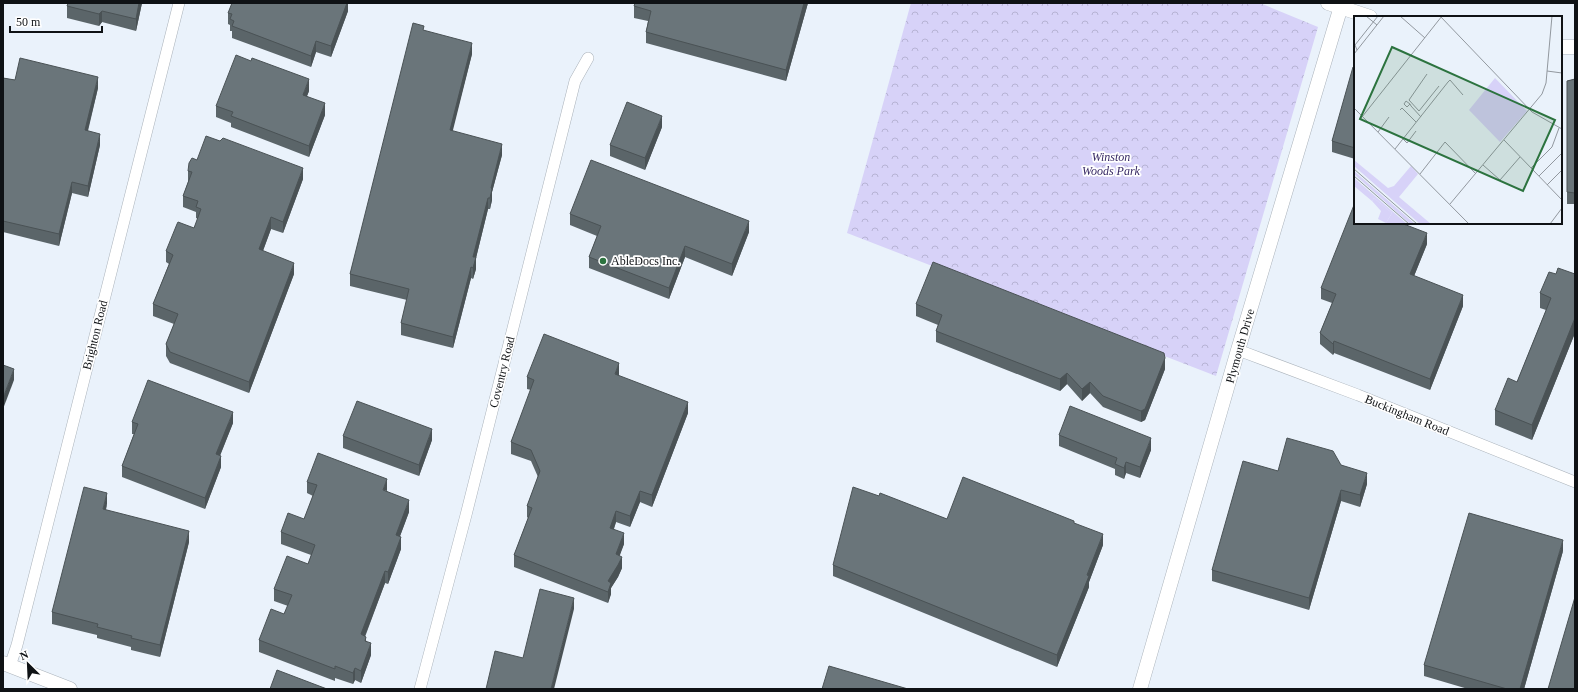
<svg xmlns="http://www.w3.org/2000/svg" width="1578" height="692" viewBox="0 0 1578 692" font-family="'Times New Roman',serif">
	<defs>
		<pattern id="forest-crowns" width="20" height="18" patternUnits="userSpaceOnUse"><rect width="20" height="18" fill="#d7d2f8"/><path d="M2 6a3 3 0 1 1 6 0M12 15a3 3 0 1 1 6 0" fill="none" stroke="#b7b3d4"/></pattern>
	</defs>
	<rect width="100%" height="100%" fill="#eaf2fb"/>
	<!-- forest -->
	<path fill="url(#forest-crowns)" d="M911 3H1260L1318 27 1216 376 847 233Z"/>
	<g fill="none" stroke-linecap="round" stroke-linejoin="round">
		<defs>
			<g id="minor">
				<path d="M1238 350 1358 395 1575 482"/>
				<path d="M10 666 17 645 179 3"/>
				<path d="M420 689 466 515 575 81 588 58"/>
			</g>
			<g id="tertiary">
				<path d="M1328 3 1370 17"/>
				<path d="M1561 47H1575"/>
				<path d="M3 663 70 689"/>
				<path d="M1140 689 1238 350 1342 3"/>
			</g>
		</defs>
		<!-- minor casing -->
		<use href="#minor" stroke="#abb3bb" stroke-width="12"/>
		<!-- tertiary casing -->
		<use href="#tertiary" stroke="#abb3bb" stroke-width="15"/>
		<!-- minor -->
		<use href="#minor" stroke="#fff" stroke-width="11"/>
		<!-- tertiary -->
		<use href="#tertiary" stroke="#fff" stroke-width="14"/>
	</g>
	<!-- wall -->
	<g fill="#5b6569">
		<path d="M68 3H142L136 31 102 22 99 26 67 18V6Z"/>
		<path d="M348 3V11L331 57 316 52 311 67 232 38V31H230V25L228 24V13Z"/>
		<path d="M635 3H808L786 81 646 43V32L648 21 634 18V6Z"/>
		<path d="M424 31 472 54 452 131 502 155 492 192V200L490 209H488L476 258V269L473 279 471 278 453 348 401 335V323L407 300 350 286V274Z"/>
		<path d="M1355 68V159L1332 152V141Z"/>
		<path d="M3 78 15 80 98 88 88 131 100 145 88 197 72 193 59 246 3 232Z"/>
		<path d="M1575 79V204H1567V81Z"/>
		<path d="M309 91 307 96 325 115 309 157 231 127V123L216 117V106Z"/>
		<path d="M662 127 645 170 610 156V145Z"/>
		<path d="M197 160 303 179 283 233 271 229 263 251 294 274 249 393 170 363 166 356V344L174 324 153 316V304L169 264 166 262V251L194 228 198 219 196 218V212L183 207V196L188 182V171Z"/>
		<path d="M570 214 749 232 732 276 685 257 669 299 589 268V257L597 236 570 225Z"/>
		<path d="M1427 244 1414 276 1463 306 1430 390 1334 353 1333 355 1320 344V333L1332 303 1321 299V288Z"/>
		<path d="M1556 274H1575V333L1532 440 1495 425V410L1517 382 1546 310 1540 308V293Z"/>
		<path d="M916 304 1165 369 1145 420 1141 422 1103 407 1090 393 1082 401 1067 384 1060 391 936 342V331L938 325 916 316Z"/>
		<path d="M619 374V376L688 413 652 507 640 502 630 527 616 522 614 529 624 544 619 556 622 568 618 577 611 588V594L608 603 514 567V555L528 518 527 517V506L538 477 531 461 511 454V442L531 390 527 389V377Z"/>
		<path d="M132 422 233 423 220 456 221 467 205 509 122 477V466L134 434H132Z"/>
		<path d="M1059 435 1151 450 1140 478 1126 473 1124 479 1115 475V469L1059 446Z"/>
		<path d="M343 436 432 440 419 476 343 448Z"/>
		<path d="M1341 465 1367 484 1360 507 1341 501 1309 610 1212 581V570L1278 471Z"/>
		<path d="M307 482 387 491 409 512 400 536 401 549 388 584 385 583 365 637 371 655 361 683 355 680 353 684 335 678V681L259 652V640L284 614 288 606 274 601V589L308 564 311 555 281 544V532L304 519 313 496 307 493Z"/>
		<path d="M879 496 947 519 1074 523 1103 545 1089 582V587L1057 667 833 576V565Z"/>
		<path d="M107 504 106 510 189 542 160 657 131 650V647L97 638V635L52 624V612Z"/>
		<path d="M1563 551 1524 689H1468L1424 676V665Z"/>
	</g>
	<!-- shaded-wall -->
	<g fill="#4a5255">
		<path d="M139 3H142L136 31V19Z"/>
		<path d="M347 3H348V11L331 57V46Z"/>
		<path d="M804 3H808L786 81V70Z"/>
		<path d="M102 11V22L99 26V14Z"/>
		<path d="M316 41V52L311 67V56Z"/>
		<path d="M472 43V54L450 142V130Z"/>
		<path d="M98 77V88L85 141V130Z"/>
		<path d="M309 79V91L303 106V95Z"/>
		<path d="M325 103V115L309 157V146Z"/>
		<path d="M662 116V127L645 170V158Z"/>
		<path d="M100 134V145L88 197V186Z"/>
		<path d="M502 144V155L492 192V200L490 209 491 188Z"/>
		<path d="M303 168V179L283 233V222Z"/>
		<path d="M72 182V193L59 246V234Z"/>
		<path d="M488 198V209L476 258V269L473 279V257Z"/>
		<path d="M271 217V229L259 261V249Z"/>
		<path d="M749 221V232L732 276V264Z"/>
		<path d="M1427 233V244L1410 286V274Z"/>
		<path d="M685 246V257L669 299V288Z"/>
		<path d="M294 263V274L249 393V382Z"/>
		<path d="M471 267V278L453 348V337Z"/>
		<path d="M1463 295V306L1430 390V379Z"/>
		<path d="M1575 318V333L1532 440V425Z"/>
		<path d="M1334 341V353L1333 355V344Z"/>
		<path d="M1165 358V369L1145 420 1141 422V411Z"/>
		<path d="M619 363V374L615 385V374Z"/>
		<path d="M14 369V380L3 409V398Z"/>
		<path d="M1067 373V384L1060 391V379Z"/>
		<path d="M1090 382V393L1082 401V389Z"/>
		<path d="M688 402V413L652 507V495Z"/>
		<path d="M233 412V423L216 465V454Z"/>
		<path d="M432 429V440L419 476V465Z"/>
		<path d="M1151 438V450L1140 478V467Z"/>
		<path d="M221 456V467L205 509V498Z"/>
		<path d="M1126 462V473L1124 479V468Z"/>
		<path d="M1367 473V484L1360 507V495Z"/>
		<path d="M387 479V491L383 490Z"/>
		<path d="M1341 490V501L1309 610V598Z"/>
		<path d="M640 491V502L630 527V516Z"/>
		<path d="M107 493V504L103 520V509Z"/>
		<path d="M409 500V512L396 547V535Z"/>
		<path d="M616 511V522L610 539V528Z"/>
		<path d="M189 531V542L160 657V645Z"/>
		<path d="M624 533V544L616 566V554Z"/>
		<path d="M1103 534V545L1089 582V587L1057 667V655Z"/>
		<path d="M401 537V549L388 584V572Z"/>
		<path d="M1563 540V551L1524 689H1520Z"/>
		<path d="M622 557V568L618 577 611 588V594L608 603V581Z"/>
		<path d="M385 571V583L361 646V634Z"/>
		<path d="M574 598V609L554 689H551Z"/>
		<path d="M371 643V655L361 683V671Z"/>
		<path d="M355 668V680L353 684V673Z"/>
	</g>
	<!-- building -->
	<g fill="#6a757a" stroke="#4a5255">
		<path d="M68 3H139L136 19 102 11 99 14 67 6Z"/>
		<path d="M232 3H347L331 46 316 41 311 56 232 26 234 21 230 19 232 14 228 13Z"/>
		<path d="M635 3H804L786 70 646 32 651 11 634 6Z"/>
		<path d="M413 23 424 26 423 30 472 43 450 130 502 144 491 188 492 189 490 198H488L473 257H476L473 268 471 267 453 337 401 323 409 289 350 274Z"/>
		<path d="M236 55 251 61 252 58 309 79 303 95 325 103 309 146 231 116 233 112 216 106Z"/>
		<path d="M20 58 98 77 85 130 100 134 88 186 72 182 59 234 3 221V78L15 80Z"/>
		<path d="M1353 67 1355 68V148L1332 141Z"/>
		<path d="M1575 79V193L1567 192V81Z"/>
		<path d="M627 102 662 116 645 158 610 145Z"/>
		<path d="M206 136 220 141 223 138 303 168 283 222 271 217 259 249 294 263 249 382 170 352 166 344 178 314 153 304 173 255 166 251 177 224 178 222 194 228 201 209 196 207 198 201 183 196 192 172 188 171 189 163 192 158 197 160Z"/>
		<path d="M591 160 749 221 732 264 685 246 669 288 589 257 601 226 570 214Z"/>
		<path d="M1354 205H1355V223H1401L1427 233 1410 274 1463 295 1430 379 1334 341 1333 344 1320 333 1336 294 1321 288Z"/>
		<path d="M933 262 1164 353 1165 358 1145 409 1141 411 1103 396 1090 382 1082 389 1067 373 1060 379 936 331 942 315 916 304Z"/>
		<path d="M1558 268 1575 274V318L1532 425 1495 410 1508 378 1517 382 1551 298 1540 293 1549 272 1556 274Z"/>
		<path d="M544 334 619 363 615 374 688 402 652 495 640 491 630 516 616 511 610 528 624 533 616 554 622 557 618 565 608 581 611 583 608 592 514 555 532 508 527 506 540 471 531 450 511 442 534 380 527 377Z"/>
		<path d="M3 365 14 369 3 398Z"/>
		<path d="M148 380 233 412 216 454 221 456 205 498 122 466 138 424 132 422Z"/>
		<path d="M357 401 432 429 419 465 343 436Z"/>
		<path d="M1070 406 1151 438 1140 467 1126 462 1124 468 1115 464 1117 458 1059 435Z"/>
		<path d="M1287 438 1333 451 1341 465 1367 473 1360 495 1341 490 1309 598 1212 570 1243 461 1278 471Z"/>
		<path d="M318 453 387 479 383 490 409 500 396 535 401 537 388 572 385 571 361 634 366 637 365 641 371 643 361 671 355 668 353 673 335 666V669L259 640 271 609 284 614 292 595 274 589 287 556 308 564 315 545 281 532 288 513 304 519 317 485 307 482Z"/>
		<path d="M963 477 1074 521V523L1103 534 1087 575 1089 576 1057 655 833 565 853 487 879 496 880 493 947 519Z"/>
		<path d="M84 487 107 493 103 509 189 531 160 645 131 638 132 636 97 627 98 624 52 612Z"/>
		<path d="M1469 513 1563 540 1520 689H1507L1424 665Z"/>
		<path d="M540 589 574 598 551 689H486L495 651 523 658Z"/>
		<path d="M1575 597V689H1548Z"/>
		<path d="M829 666 908 689H822Z"/>
		<path d="M277 670 327 689H270Z"/>
	</g>
	<!-- markers -->
	<circle fill="#2c733f" stroke="#fff" stroke-width="1.5" cx="603" cy="261" r="4"/>
	<g text-anchor="middle" stroke-width="3.5" stroke-linejoin="round" paint-order="stroke">
		<!-- park labels -->
		<g font-size="12" font-style="italic" fill="#372964" stroke="#fff">
			<text x="1111" y="161">Winston<tspan x="1111" dy="14">Woods Park</tspan></text>
		</g>
		<!-- poi labels -->
		<g font-size="12" fill="#0f1215" stroke="#fff" text-anchor="start">
			<text x="611" y="265">AbleDocs Inc.</text>
		</g>
		<!-- street labels -->
		<g font-size="12" fill="#0f1215" stroke="#fff">
			<text transform="translate(95 335) rotate(-76)" y="4">Brighton Road</text>
			<text transform="translate(1240 346) rotate(-74)" y="4">Plymouth Drive</text>
			<text transform="translate(502 372) rotate(-76)" y="4">Coventry Road</text>
			<text transform="translate(1407 415) rotate(22)" y="4">Buckingham Road</text>
		</g>
	</g>
	<!-- overview -->
	<g transform="translate(1354 16)">
		<rect width="208" height="208" fill="#eaf2fb"/>
		<path d="M0 144 34 172 40 170 57 150 64 158 45 181 77 208H66L0 150ZM0 155 61 208H56L0 158ZM0 162 53 208 32 207 38 197 20 182 18 185 0 170Z" fill="#d7d2f8"/>
		<path d="M141 62 173 95 146 126 115 94ZM20 182 38 197 32 207 24 203 27 195 18 185Z" fill="#d7d2f8"/>
		<path fill="none" stroke="#92989f" stroke-width="1" d="M12 0 23 9M46 0 71 22M86 0 178 96 208 113M3 34 1 29 24 0M0 38 30 0M193 55 208 57M73 58 55 84 65 95 85 70M56 88 53 91 50 88 52 85 56 88 57 90 67 101M0 92 115 208M46 94 48 92 62 106M8 101 88 0M24 116 35 101M49 123 53 127 62 115M150 124 208 184M41 133 94 66 96 64 109 79M129 149 146 164 166 141M177 152 198 131 205 112M0 153 63 208M66 158 91 126 122 158M0 160 55 208M185 160 208 137M193 169 208 154M96 188 188 78 192 67 198 0M196 208 208 192"/>
		<path fill="#2c733f" fill-opacity="0.15" stroke="#2c733f" stroke-width="2" d="M38 31 201 104 169 175 6 103Z"/>
		<rect width="208" height="208" fill="none" stroke="#0f1215" stroke-width="2"/>
	</g>
	<!-- border -->
	<rect width="1578" height="692" fill="none" stroke="#0f1215" stroke-width="8"/>
	<!-- north arrow -->
	<g transform="translate(28 664) rotate(336)" stroke="#ffffff" stroke-width="3" paint-order="stroke">
	<path d="M0-3L7 15L0 10L-7 15Z" fill="#0f1215"/>
	<text y="-6" font-size="11" font-weight="bold" text-anchor="middle" fill="#0f1215">N</text>
	</g>
	<!-- scale -->
	<path d="M10 26v6h92v-6" fill="none" stroke="#0f1215" stroke-width="2"/>
	<text x="16" y="26" font-size="12" fill="#0f1215" stroke="#ffffff" stroke-width="3" paint-order="stroke">50 m</text>
</svg>
